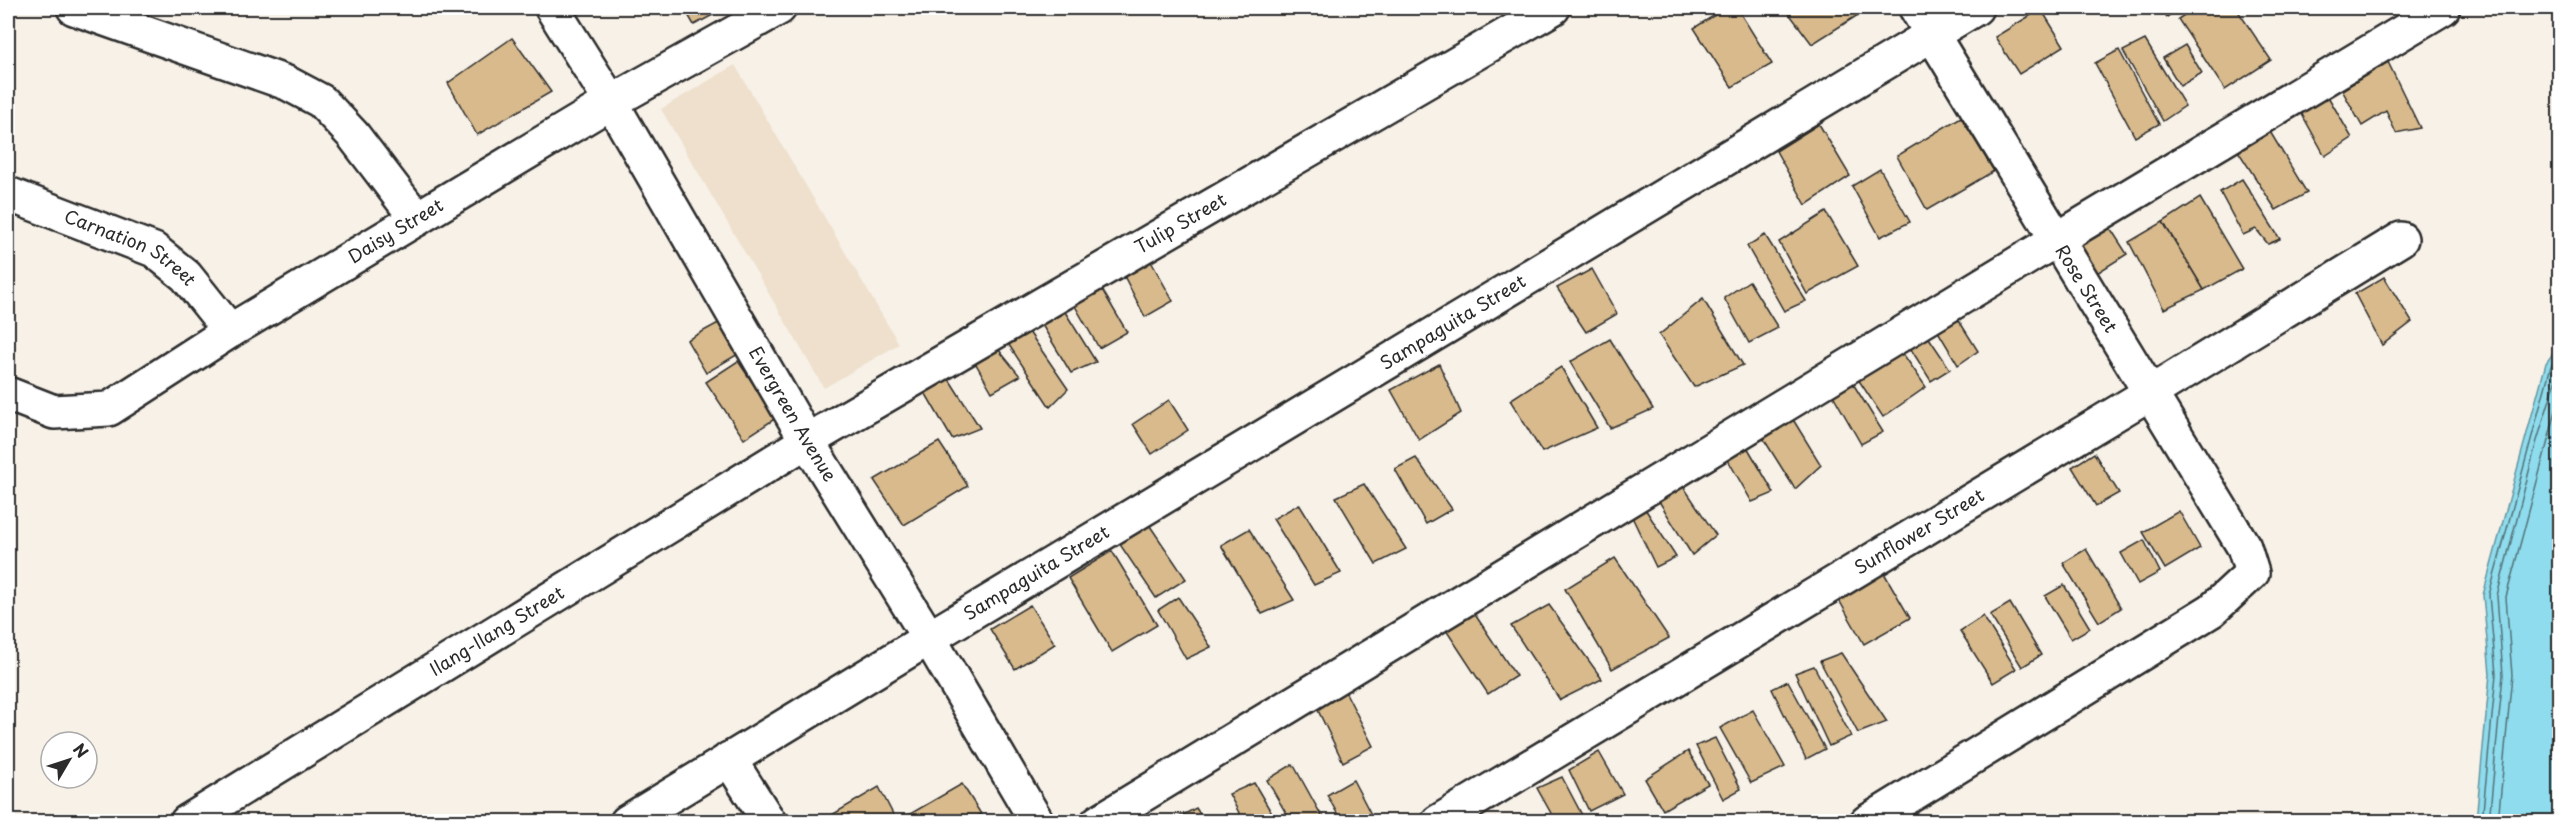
<svg xmlns="http://www.w3.org/2000/svg" width="2567" height="829" viewBox="0 0 2567 829" font-family="'Playpen Sans',sans-serif">
	<rect width="100%" height="100%" fill="#f7f1e8"/>
	<filter id="ink" filterUnits="userSpaceOnUse"><feTurbulence type="fractalNoise" baseFrequency=".0167" numOctaves="2"/><feDisplacementMap in="SourceGraphic" scale="12" xChannelSelector="R" yChannelSelector="G"/><feConvolveMatrix kernelMatrix="1 2 1 2 8 2 1 2 1" color-interpolation-filters="sRGB"/></filter>
	<g filter="url(#ink)">
		<!-- built -->
		<path fill="#eee0cc" d="M735 65 899 344 824 388 661 109Z"/>
		<!-- water -->
		<path fill="#8edced" stroke="#66959f" stroke-width="1.5" d="M2559 345V821H2476L2490 674 2483 595 2546 363Z"/>
		<g fill="none" stroke-linecap="round" stroke-linejoin="round">
			<!-- shore -->
			<g stroke="#537279" stroke-width="1.5">
				<path d="M2482 822 2496 674 2489 595 2551 366 2560 355"/>
				<path d="M2489 822 2503 675 2497 596 2536 444 2560 367"/>
				<path d="M2498 822 2512 675 2506 597 2560 396"/>
			</g>
		</g>
		<!-- building -->
		<g fill="#d8ba8c" stroke="#2b2b2b" stroke-width="1.5">
			<path d="M684 8H726L694 25Z"/>
			<path d="M1726 8H1737L1772 64 1732 87 1694 28Z"/>
			<path d="M1785 8H1853L1858 15 1812 44Z"/>
			<path d="M2161 8H2182L2167 17Z"/>
			<path d="M2195 8H2236L2271 60 2225 90 2178 19Z"/>
			<path d="M2041 9 2064 46 2019 74 1995 37Z"/>
			<path d="M512 38 551 92 477 135 448 83Z"/>
			<path d="M2145 40 2185 106 2163 121 2123 51Z"/>
			<path d="M2185 45 2202 73 2180 86 2163 58Z"/>
			<path d="M2119 50 2159 124 2135 137 2095 63Z"/>
			<path d="M2388 62 2420 128 2396 133 2386 111 2362 126 2342 90Z"/>
			<path d="M2326 93 2352 138 2325 156 2298 107Z"/>
			<path d="M1961 117 1994 171 1927 210 1897 156Z"/>
			<path d="M1819 124 1850 176 1806 205 1776 151Z"/>
			<path d="M2269 130 2307 193 2276 210 2238 151Z"/>
			<path d="M1880 169 1910 222 1880 237 1852 186Z"/>
			<path d="M2242 179 2280 239 2268 244 2256 229 2243 235 2220 192Z"/>
			<path d="M2200 198 2242 269 2204 290 2163 222Z"/>
			<path d="M1826 212 1858 266 1807 294 1779 242Z"/>
			<path d="M2163 222 2204 290 2164 309 2129 242Z"/>
			<path d="M2107 223 2127 254 2097 273 2077 243Z"/>
			<path d="M1765 235 1806 301 1784 311 1747 246Z"/>
			<path d="M1148 256 1173 301 1145 317 1121 270Z"/>
			<path d="M1592 269 1617 314 1586 332 1557 288Z"/>
			<path d="M2384 277 2412 322 2382 345 2355 294Z"/>
			<path d="M1097 281 1127 332 1099 348 1071 299Z"/>
			<path d="M1749 281 1778 328 1749 343 1724 298Z"/>
			<path d="M1703 299 1743 365 1694 387 1659 335Z"/>
			<path d="M1062 307 1096 362 1071 373 1039 320Z"/>
			<path d="M1953 311 1978 351 1958 365 1933 323Z"/>
			<path d="M722 321 740 353 706 373 687 340Z"/>
			<path d="M1027 329 1068 389 1050 407 1005 339Z"/>
			<path d="M1925 332 1950 369 1931 381 1907 343Z"/>
			<path d="M1610 339 1653 409 1610 428 1570 362Z"/>
			<path d="M994 344 1020 376 992 392 972 357Z"/>
			<path d="M1897 345 1926 387 1883 417 1854 373Z"/>
			<path d="M738 361 776 418 744 439 706 382Z"/>
			<path d="M1439 364 1461 413 1419 440 1391 390Z"/>
			<path d="M1561 367 1597 428 1542 452 1510 400Z"/>
			<path d="M947 376 980 428 952 439 923 389Z"/>
			<path d="M1852 382 1883 432 1861 444 1833 395Z"/>
			<path d="M1169 400 1188 430 1152 454 1133 424Z"/>
			<path d="M1789 413 1821 465 1795 489 1758 430Z"/>
			<path d="M939 442 968 486 904 525 874 480Z"/>
			<path d="M1746 445 1774 493 1752 502 1724 453Z"/>
			<path d="M2094 453 2119 493 2096 506 2072 467Z"/>
			<path d="M1416 458 1452 509 1426 524 1395 469Z"/>
			<path d="M1364 484 1406 549 1376 564 1336 497Z"/>
			<path d="M1683 486 1716 535 1692 555 1657 498Z"/>
			<path d="M1299 504 1341 573 1314 585 1273 519Z"/>
			<path d="M1642 504 1676 557 1656 567 1631 515Z"/>
			<path d="M2179 511 2200 548 2165 569 2143 532Z"/>
			<path d="M1148 523 1186 579 1156 598 1119 543Z"/>
			<path d="M1249 529 1294 600 1262 614 1221 545Z"/>
			<path d="M2144 540 2160 572 2138 584 2121 553Z"/>
			<path d="M2086 549 2121 608 2099 622 2063 563Z"/>
			<path d="M1112 551 1157 625 1112 652 1068 578Z"/>
			<path d="M1615 558 1669 638 1612 669 1565 589Z"/>
			<path d="M1884 573 1910 618 1864 644 1839 600Z"/>
			<path d="M2064 585 2090 628 2071 639 2045 596Z"/>
			<path d="M1178 597 1211 647 1186 659 1158 610Z"/>
			<path d="M2010 603 2041 655 2022 667 1990 615Z"/>
			<path d="M1030 605 1055 644 1015 669 990 629Z"/>
			<path d="M1549 605 1602 679 1560 700 1511 626Z"/>
			<path d="M1470 607 1516 676 1488 694 1442 624Z"/>
			<path d="M1983 616 2016 669 1993 683 1960 631Z"/>
			<path d="M1841 653 1887 722 1858 733 1820 661Z"/>
			<path d="M1814 666 1851 736 1829 746 1795 673Z"/>
			<path d="M1788 681 1825 749 1806 759 1772 689Z"/>
			<path d="M1342 685 1373 746 1343 762 1313 700Z"/>
			<path d="M1753 710 1785 767 1751 783 1720 728Z"/>
			<path d="M1715 738 1741 789 1723 799 1696 746Z"/>
			<path d="M1688 751 1708 784 1663 810 1645 779Z"/>
			<path d="M1599 752 1623 794 1589 811 1569 770Z"/>
			<path d="M1293 764 1325 822H1291L1267 780Z"/>
			<path d="M1562 777 1583 817 1574 822H1556L1537 788Z"/>
			<path d="M1353 780 1375 822H1342L1327 795Z"/>
			<path d="M1254 783 1277 822H1244L1229 794Z"/>
			<path d="M962 784 981 814 968 822H915L910 814Z"/>
			<path d="M879 787 897 822H820Z"/>
			<path d="M1196 808 1205 822H1176L1175 819Z"/>
		</g>
		<g fill="none" stroke-linecap="round" stroke-linejoin="round">
			<defs>
				<g id="street">
					<path d="M74 8 287 83 321 101 353 135 417 219"/>
					<path id="s1" d="M8 194 154 250 186 276 230 331"/>
					<path id="s2" d="M8 394 54 412 109 409 230 331 611 102 779 8"/>
					<path d="M729 759 769 822"/>
					<path id="s3" d="M187 822 807 441 1553 8"/>
					<path d="M627 822 929 638 1037 822"/>
					<path d="M1098 822 2056 240 2443 8"/>
					<path id="s4" d="M1438 822 2150 393 2401 239"/>
					<path d="M1867 822 2212 610 2252 573 2244 547 1916 8"/>
				</g>
				<g id="secondary">
					<path id="s5" d="M552 8 611 102 807 441 929 638 1976 8"/>
				</g>
			</defs>
			<!-- street casing -->
			<use href="#street" stroke="#2b2b2b" stroke-width="38"/>
			<!-- secondary casing -->
			<use href="#secondary" stroke="#2b2b2b" stroke-width="38"/>
			<!-- street -->
			<use href="#street" stroke="#fff" stroke-width="33"/>
			<!-- secondary -->
			<use href="#secondary" stroke="#fff" stroke-width="33"/>
		</g>
	</g>
	<g text-anchor="middle" stroke-width="6" stroke-linejoin="round" paint-order="stroke">
		<!-- street labels -->
		<g font-size="18" fill="#2b2b2b" stroke="#fff">
			<text dy="6" stroke="none"><textPath href="#s3" startOffset="1160">Tulip Street</textPath></text>
			<text dy="6" stroke="none"><textPath href="#s2" startOffset="442">Daisy Street</textPath></text>
			<text dy="6" stroke="none"><textPath href="#s1" startOffset="134">Carnation Street</textPath></text>
			<text transform="translate(2086 289) rotate(58)" y="6">Rose Street</text>
			<text dy="6" stroke="none"><textPath href="#s5" startOffset="1346">Sampaguita Street</textPath></text>
			<text dy="6" stroke="none"><textPath href="#s5" startOffset="472">Evergreen Avenue</textPath></text>
			<text dy="6" stroke="none"><textPath href="#s4" startOffset="562">Sunflower Street</textPath></text>
			<text dy="6" stroke="none"><textPath href="#s5" startOffset="860">Sampaguita Street</textPath></text>
			<text dy="6" stroke="none"><textPath href="#s3" startOffset="364">Ilang-Ilang Street</textPath></text>
		</g>
	</g>
	<!-- margin -->
	<rect width="2567" height="829" fill="none" stroke="#fff" stroke-width="30"/>
	<rect x="15" y="15" width="2537" height="799" fill="none" stroke="#2b2b2b" stroke-width="2" filter="url(#ink)"/>
	<!-- north arrow -->
	<g transform="translate(69 760) rotate(51)"><circle r="28" fill="#ffffff" stroke="#aaaaaa" stroke-width="1.5"/>
	<path d="M0-4.5L10 22L0 15L-10 22Z" fill="#2b2b2b"/>
	<text y="-9" font-size="16" font-weight="bold" text-anchor="middle" fill="#2b2b2b">N</text>
	</g>
</svg>
